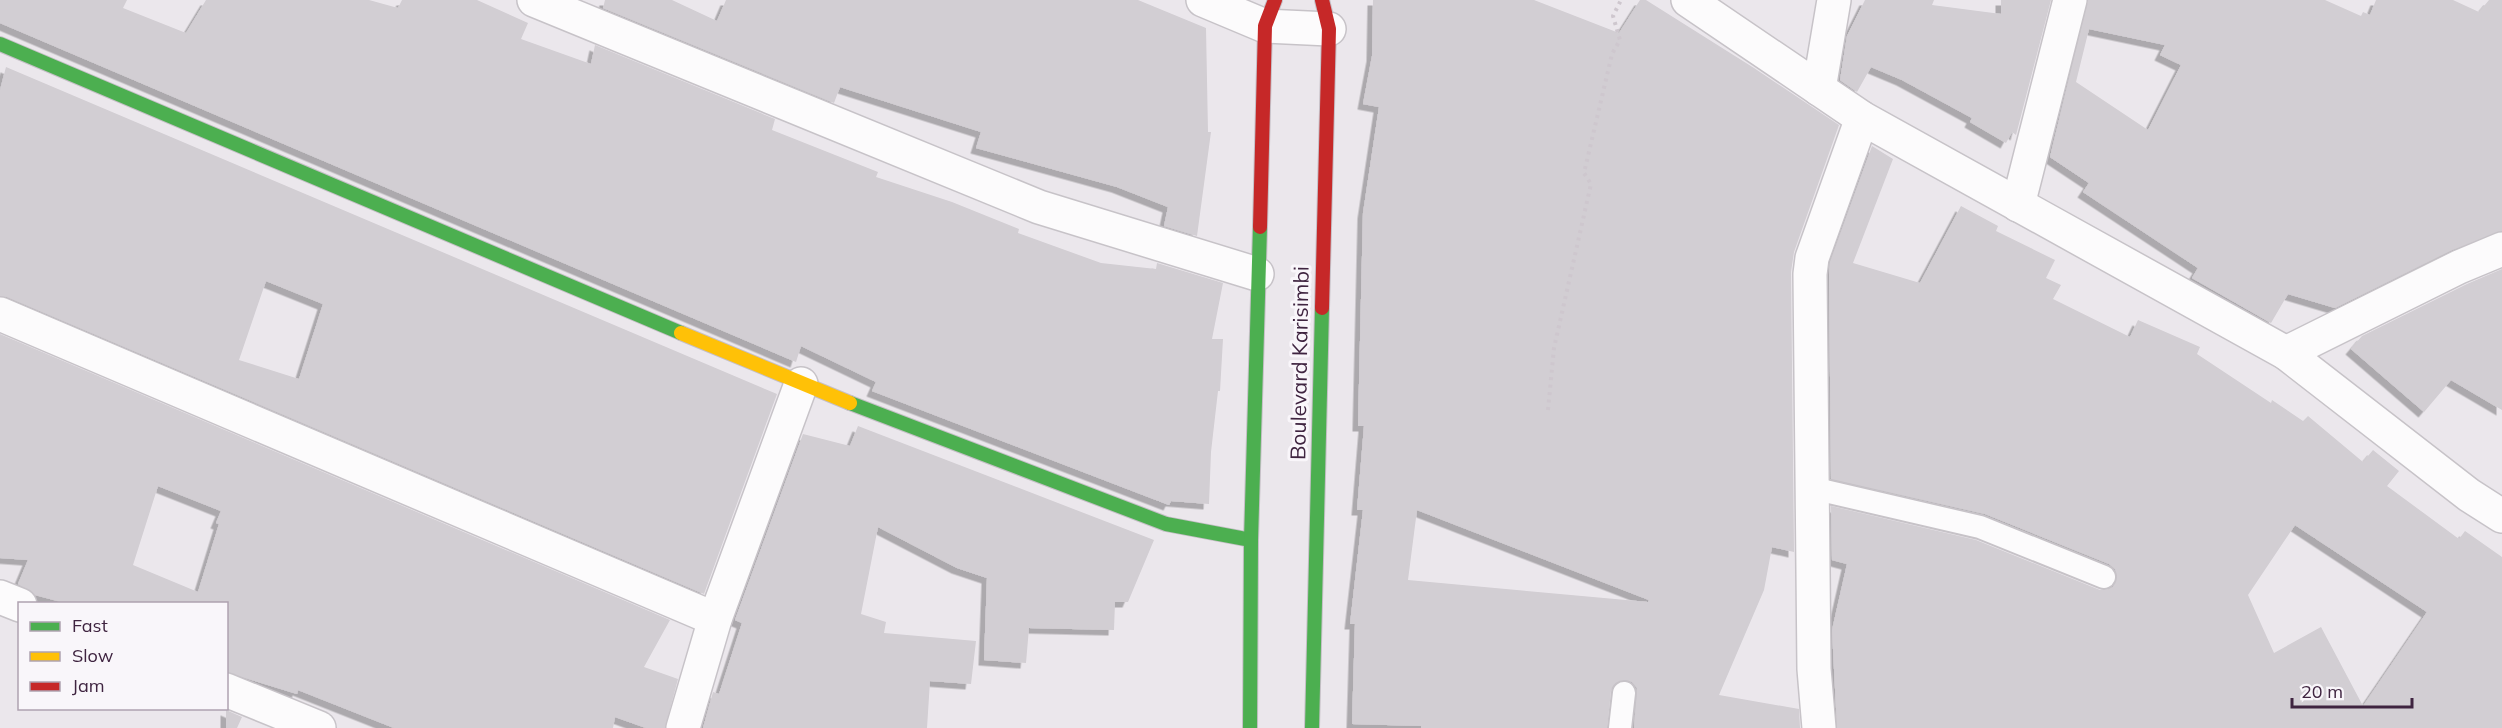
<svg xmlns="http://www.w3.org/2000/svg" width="2502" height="728" viewBox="0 0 2502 728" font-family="Mulish,sans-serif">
	<defs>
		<filter id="shadow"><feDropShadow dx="-5.5" dy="5.5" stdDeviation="0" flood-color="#0004"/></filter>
	</defs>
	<rect width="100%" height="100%" fill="#ebe7ec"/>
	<!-- building -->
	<g fill="#d2ced3" fill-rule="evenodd" filter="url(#shadow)">
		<path d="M0 0H127L123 8 186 33 206 0H369L398 8 402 0H477L528 23 521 39 591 64 595 45 775 119 772 130 878 172 876 177 952 202 1019 229 1018 233 1101 263 1156 269 1157 263 1223 283 1212 339H1223L1220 391H1218L1211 452 1209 504 1171 501 1169 505 872 391 876 382 801 346 796 362 0 23Z"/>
		<path d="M605 0H672L717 21 726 0H1138L1206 28 1208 132H1211L1197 236 1164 226 1168 207 1117 187 976 148 981 132 840 87 834 103 603 8Z"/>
		<path d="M1373 0H1534L1619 33 1640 0H1646L1754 68 1839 125 1794 252 1791 272 1794 552 1772 547 1764 590 1719 695 1799 709 1800 728H1634L1637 688 1632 682 1625 680 1614 685 1611 691 1607 728H1421V726L1352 724 1355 624H1350L1363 510H1357L1364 426H1358L1363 213 1379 107 1363 104 1372 56ZM1417 510 1649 600 1648 602 1408 580Z"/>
		<path d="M1865 0H1934L1932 5 2001 14V0H2051L2016 135 2012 132 2006 143 1970 122 1972 118 1902 80 1871 67 1857 92 1840 80 1847 36Z"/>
		<path d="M2088 0H2325L2361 16 2363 12 2370 15 2376 0H2453L2479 12 2489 0H2502V231L2452 250 2335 308 2288 294 2271 323 2192 278 2198 268 2083 192 2089 183 2050 157ZM2089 29 2165 45 2160 55 2181 65 2148 130 2076 82Z"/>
		<path d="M6 67 777 394 704 594 7 297 0 296V90ZM266 281 323 304 299 379 239 360Z"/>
		<path d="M1872 146 1893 159 1853 263 1920 283 1961 206 1998 226 1996 231 2055 260 2046 278 2061 285 2053 299 2130 337 2138 320 2200 347 2197 354 2271 403 2272 400 2303 421 2308 416 2363 462 2373 450 2399 471 2387 486 2459 539 2465 531 2502 557V728H1837L1832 630 1847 564 1832 560 1831 506 1976 540 2100 590H2106L2113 587 2117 576 2115 569 2109 564 1985 514 1831 479 1829 275 1830 262ZM2295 525 2427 612 2363 706 2321 627 2274 653 2248 595Z"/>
		<path d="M2502 269V410L2451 380 2424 412 2351 349 2362 336 2467 284Z"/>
		<path d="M0 334 670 620 644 667 678 679 665 728H646L615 717 613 728H394L298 690 297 694 226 672V603H65L35 595 18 584 28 560 0 558ZM158 486 221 511 216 523 219 524 198 592 133 565Z"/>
		<path d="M858 426 1154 540 1128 602H1115L1114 630 1029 628 1026 663 984 660 987 578 957 568 878 527 861 614 886 622 884 633 976 641 971 684 930 681 927 728H703L713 692 719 694 742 623 735 620 803 434 850 446Z"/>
		<path d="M226 710 242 717 237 728H226Z"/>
	</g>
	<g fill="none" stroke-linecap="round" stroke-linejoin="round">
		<defs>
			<g id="lane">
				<path d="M1812 488 1980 527 2104 577"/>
				<path d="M1620 728 1624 693"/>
			</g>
			<g id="street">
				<path d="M534 0 1039 207 1257 274"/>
				<path d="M1203 0 1265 26 1329 29"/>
				<path d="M1688 0 1862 118 2286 353 2469 495 2502 516"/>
				<path d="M1819 89 1834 0"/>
				<path d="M2018 205 2070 0"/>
				<path d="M0 314 715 619"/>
				<path d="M2286 353 2459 267 2502 249"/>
				<path d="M0 597 20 605"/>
				<path d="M226 690 319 728"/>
				<path d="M683 728 715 619 801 384"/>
				<path d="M1819 728 1814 669 1810 274 1812 258 1862 118"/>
			</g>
			<g id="fast">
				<path d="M0 44 681 333"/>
				<path d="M850 403 1166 524 1251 540"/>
				<path d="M1250 728 1251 540 1260 227"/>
				<path d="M1312 728 1322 308"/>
			</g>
			<path id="slow" d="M681 333 850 403"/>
			<g id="jam">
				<path d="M1322 0 1329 29 1322 308"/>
				<path d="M1260 227 1265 26 1275 0"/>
			</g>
		</defs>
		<!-- lane casing -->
		<use href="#lane" stroke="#c7c3c8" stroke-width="26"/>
		<!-- street casing -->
		<use href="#street" stroke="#c7c3c8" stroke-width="36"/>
		<!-- fast casing -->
		<use href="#fast" stroke="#c5bfc6" stroke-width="16"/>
		<!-- slow casing -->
		<use href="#slow" stroke="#c5bfc6" stroke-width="16"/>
		<!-- jam casing -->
		<use href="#jam" stroke="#c5bfc6" stroke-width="16"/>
		<!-- path -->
		<path stroke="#cec7ce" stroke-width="4" stroke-dasharray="3 4.5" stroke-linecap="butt" d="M1548 410 1554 348 1591 184 1584 173 1612 54 1620 40 1613 16 1621 0"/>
		<!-- lane -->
		<use href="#lane" stroke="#fcfbfc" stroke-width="22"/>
		<!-- street -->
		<use href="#street" stroke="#fcfbfc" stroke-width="33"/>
		<!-- fast -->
		<use href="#fast" stroke="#4caf50" stroke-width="14"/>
		<!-- slow -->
		<use href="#slow" stroke="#ffc107" stroke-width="14"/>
		<!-- jam -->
		<use href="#jam" stroke="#c62828" stroke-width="14"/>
	</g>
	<g text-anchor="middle" stroke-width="6" stroke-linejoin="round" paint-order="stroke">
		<!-- street labels -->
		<g font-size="21" fill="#3f2440" stroke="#f9f6fa">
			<text transform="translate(1300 363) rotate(-89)" y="7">Boulevard Karisimbi</text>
		</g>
	</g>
	<!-- legend -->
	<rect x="18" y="602" width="210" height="108" fill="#f9f6fa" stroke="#afa2b0" stroke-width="1.5"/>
	<rect x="30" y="622" width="30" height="9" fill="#4caf50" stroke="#afa2b0" stroke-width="1.5"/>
	<text x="72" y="632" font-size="18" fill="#3f2440">Fast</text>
	<rect x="30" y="652" width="30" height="9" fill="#ffc107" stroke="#afa2b0" stroke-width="1.5"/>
	<text x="72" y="662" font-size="18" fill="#3f2440">Slow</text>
	<rect x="30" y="682" width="30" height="9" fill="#c62828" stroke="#afa2b0" stroke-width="1.5"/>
	<text x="72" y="692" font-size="18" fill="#3f2440">Jam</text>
	<!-- scale -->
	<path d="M2292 698v9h120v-9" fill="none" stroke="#3f2440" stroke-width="3"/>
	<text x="2301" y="698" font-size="18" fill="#3f2440" stroke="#f9f6fa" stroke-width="4.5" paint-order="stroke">20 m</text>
</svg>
